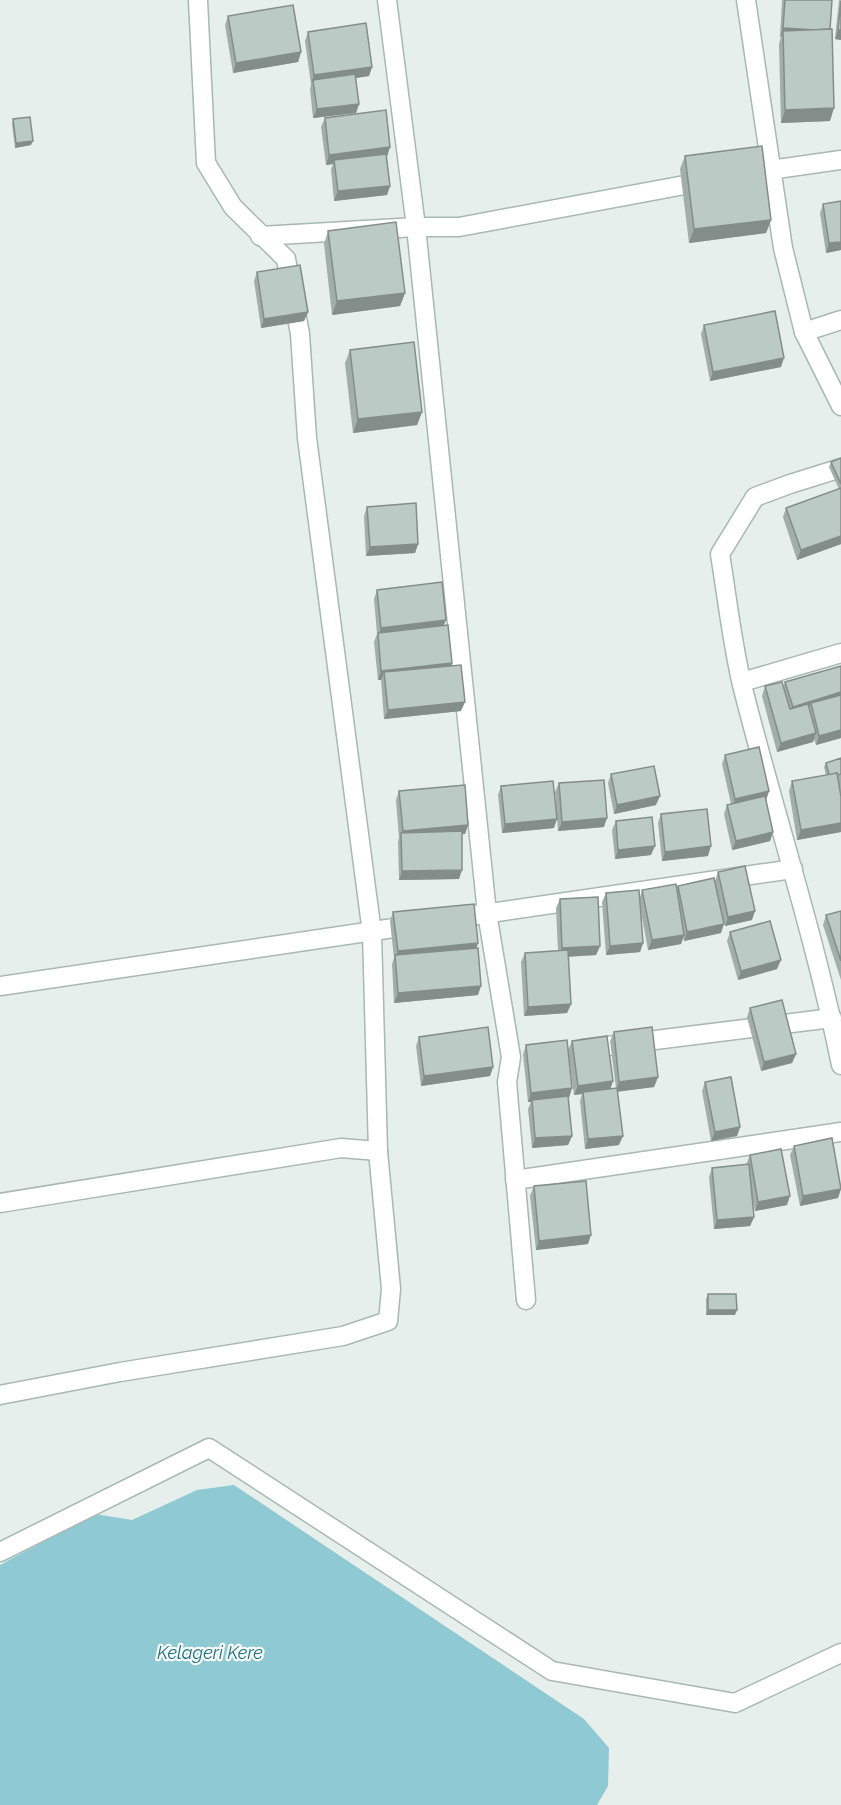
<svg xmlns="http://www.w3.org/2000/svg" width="841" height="1805" viewBox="0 0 841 1805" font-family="Raleway,sans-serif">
	<rect width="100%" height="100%" fill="#e6efeb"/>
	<!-- water -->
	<path fill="#8ec9d4" d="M234 1485 584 1719 609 1748 608 1786 597 1805H0V1565L95 1514 132 1520 197 1490Z"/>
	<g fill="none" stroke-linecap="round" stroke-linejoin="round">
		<defs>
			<g id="street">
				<path d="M387 0 416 227 487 913 511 1057 507 1082 526 1300"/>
				<path d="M746 0 783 248 804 332 841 406"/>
				<path d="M742 174 841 160"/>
				<path d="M260 236 416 227H459L706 181"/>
				<path d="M804 332 841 320"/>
				<path d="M841 468 790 484 755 497 720 554C727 597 732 642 742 685 774 812 815 936 841 1065"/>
				<path d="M742 682 841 653"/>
				<path d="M476 915 793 869"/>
				<path d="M0 986 414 925"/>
				<path d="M583 1049 832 1018"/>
				<path d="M515 1180 841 1132"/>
				<path d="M0 1203 341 1148 378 1151"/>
				<path d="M0 1395 120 1372 343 1336 388 1321 391 1289 378 1151 372 933 307 438 300 334 286 259 233 207 206 163 198 0"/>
				<path d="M0 1552 209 1448 552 1671 735 1703 841 1653"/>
			</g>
		</defs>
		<!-- street casing -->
		<use href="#street" stroke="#a8b8b2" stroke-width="21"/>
		<!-- street -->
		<use href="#street" stroke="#fff" stroke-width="18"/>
	</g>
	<!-- wall -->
	<g fill="#a1aea9">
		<path d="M782 0H832L830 29V121L781 123 779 44 781 37H780Z"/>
		<path d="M839 0H841V40L835 39Z"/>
		<path d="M228 16 301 52 298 62 233 73 225 25Z"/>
		<path d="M308 32 372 67 369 76 356 78 359 104 356 113 313 118 310 89 311 84 305 41Z"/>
		<path d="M325 118 387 157 390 186 387 195 334 201 331 169 333 164 326 165 321 127Z"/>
		<path d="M13 119 31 145 15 148 12 124Z"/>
		<path d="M685 156 771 220 766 233 689 243 680 169Z"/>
		<path d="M823 204 841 250 826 253 820 213Z"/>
		<path d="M328 231 405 293 400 306 332 315 324 244Z"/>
		<path d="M257 272 308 312 304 321 261 328 254 281Z"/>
		<path d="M704 325 781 367 710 381 701 334Z"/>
		<path d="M350 350 422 412 417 425 353 433 345 363Z"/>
		<path d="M841 458V544L797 560 783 517 786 508 839 489 829 467 831 462Z"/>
		<path d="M367 507 418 544 415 553 366 556 364 516Z"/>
		<path d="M377 590 452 663 451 665 461 711 384 719 381 680H378L374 642 377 634 374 599Z"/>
		<path d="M841 666V738L816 745 814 739 813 742 777 752 762 696 765 686 783 687 785 682Z"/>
		<path d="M725 755 769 791 766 800 773 832 770 841 732 850 724 814 727 805 731 804 722 764Z"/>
		<path d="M841 758V832L797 840 789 791 792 781 826 775 824 767 826 763Z"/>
		<path d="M611 774 656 805 614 814 608 783Z"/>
		<path d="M559 783 604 827 558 831 555 792Z"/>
		<path d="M501 786 554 828 502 833 498 795Z"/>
		<path d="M399 791 468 825 465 834H462L459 879 399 880 398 842 399 838 396 800Z"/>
		<path d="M661 814 708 856 662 861 658 823Z"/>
		<path d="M616 821 651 855 615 859 612 830Z"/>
		<path d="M718 872 752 920 725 926 718 897 721 933 684 941 683 938 681 944 648 950 640 906 643 943 640 952 606 955 602 902 606 893 640 897 642 890 676 889 678 886 715 881Z"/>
		<path d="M560 899 600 946 596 955 568 957 571 1004 567 1013 524 1016 521 962 525 953 558 951 556 908Z"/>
		<path d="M841 911V980L823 925 826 915Z"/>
		<path d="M393 912 478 943 476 948 478 995 394 1003 392 964 394 958 390 921Z"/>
		<path d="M730 932 777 969 738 980 727 941Z"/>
		<path d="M750 1008 796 1054 792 1063 761 1071 747 1017Z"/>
		<path d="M614 1032 658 1077 654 1087 618 1091 619 1145 585 1149 580 1101 582 1094 574 1095 568 1050 572 1041 613 1081 610 1089 616 1088 610 1041Z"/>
		<path d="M419 1037 493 1067 490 1076 421 1086 416 1046Z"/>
		<path d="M526 1045 568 1098 572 1136 568 1145 532 1148 528 1109 531 1102H528L523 1054Z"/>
		<path d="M705 1082 740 1127 737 1136 711 1141 702 1091Z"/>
		<path d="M794 1146 841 1188 838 1198 800 1206 790 1155Z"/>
		<path d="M750 1155 787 1205 755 1211 751 1193 754 1217 750 1226 714 1229 709 1177 712 1168 746 1165Z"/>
		<path d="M534 1186 588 1244 536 1250 530 1196Z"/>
		<path d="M708 1294 735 1315H706V1299Z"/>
	</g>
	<!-- shaded-wall -->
	<g fill="#838d89">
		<path d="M783 28 830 30 783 31 781 37H780Z"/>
		<path d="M838 30H841V40L835 39Z"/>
		<path d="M301 52 298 62 233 73 236 63Z"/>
		<path d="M372 67 369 76 314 84 313 80 311 84 314 75Z"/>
		<path d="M359 104 356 113 313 118 317 109Z"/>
		<path d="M834 108 830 121 781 123 785 110Z"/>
		<path d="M33 141 31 145 15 148 16 143Z"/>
		<path d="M390 147 387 157 334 160 333 164 326 165 329 155Z"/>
		<path d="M390 186 387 195 334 201 338 191Z"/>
		<path d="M771 220 766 233 689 243 694 229Z"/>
		<path d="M841 242V250L826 253 829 243Z"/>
		<path d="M405 293 400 306 332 315 337 301Z"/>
		<path d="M308 312 304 321 261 328 264 319Z"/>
		<path d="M784 358 781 367 710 381 713 372Z"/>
		<path d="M422 412 417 425 353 433 358 419Z"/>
		<path d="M841 536V544L797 560 801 550Z"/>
		<path d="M418 544 415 553 366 556 370 547Z"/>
		<path d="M446 620 442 629 378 637 381 628Z"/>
		<path d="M452 663 449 673 384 672 381 680H378L381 671Z"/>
		<path d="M841 692V701L811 703 808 710 789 716 793 707Z"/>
		<path d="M465 702 461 711 384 719 388 710Z"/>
		<path d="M841 730V738L816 745 819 736Z"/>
		<path d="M816 733 813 742 777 752 781 743Z"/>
		<path d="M769 791 766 800 732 808 735 799Z"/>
		<path d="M660 796 656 805 614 814 617 805Z"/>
		<path d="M607 818 604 827 558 831 562 822Z"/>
		<path d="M557 819 554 828 502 833 505 824Z"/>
		<path d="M841 823V832L797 840 801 830Z"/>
		<path d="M468 825 465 834 401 840V836L403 831Z"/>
		<path d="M773 832 770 841 732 850 736 841Z"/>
		<path d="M655 846 651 855 615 859 618 850Z"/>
		<path d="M711 846 708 856 662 861 665 852Z"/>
		<path d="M462 870 459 879 399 880 402 871Z"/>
		<path d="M755 911 752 920 725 926 728 917Z"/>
		<path d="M724 924 721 933 684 941 687 932Z"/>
		<path d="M684 935 681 944 648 950 652 940Z"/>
		<path d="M478 943 475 952 395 958 398 951Z"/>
		<path d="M643 943 640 952 606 955 610 946Z"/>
		<path d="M600 946 596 955 558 957 562 948Z"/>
		<path d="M781 960 777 969 738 980 741 971Z"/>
		<path d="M481 986 478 995 394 1003 398 993Z"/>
		<path d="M571 1004 567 1013 524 1016 528 1007Z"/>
		<path d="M796 1054 792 1063 761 1071 764 1062Z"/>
		<path d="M493 1067 490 1076 421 1086 424 1076Z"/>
		<path d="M658 1077 654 1087 616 1092 619 1082Z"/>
		<path d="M613 1081 610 1090 583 1092 582 1094 574 1095 578 1086Z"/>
		<path d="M572 1088 569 1098 532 1100 531 1102H528L531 1093Z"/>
		<path d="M740 1127 737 1136 711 1141 715 1132Z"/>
		<path d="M572 1136 568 1145 532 1148 535 1138Z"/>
		<path d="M623 1136 619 1145 585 1149 588 1139Z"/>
		<path d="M841 1189 838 1198 800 1206 803 1196Z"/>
		<path d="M790 1196 787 1205 755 1211 758 1202Z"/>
		<path d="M754 1217 750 1226 714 1229 717 1220Z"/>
		<path d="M591 1235 588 1244 536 1250 539 1241Z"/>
		<path d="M708 1310H737L735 1315H706Z"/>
	</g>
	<!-- building -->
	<g fill="#bbcac4" stroke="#838d89" stroke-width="1.5">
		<path d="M785 0H832L830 29 816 30 783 28Z"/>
		<path d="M841 1V30H838Z"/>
		<path d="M293 5 301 52 236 63 228 16Z"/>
		<path d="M366 23 372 67 314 75 308 32Z"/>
		<path d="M832 29 834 108 785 110 783 31Z"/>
		<path d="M355 74 359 104 317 109 313 80Z"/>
		<path d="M386 110 390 147 329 155 325 118Z"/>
		<path d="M30 117 33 141 16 143 13 119Z"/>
		<path d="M762 146 771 220 694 229 685 156Z"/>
		<path d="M386 154 390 186 338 191 334 160Z"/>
		<path d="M841 201V242L829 243 823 204Z"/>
		<path d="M396 222 405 293 337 301 328 231Z"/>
		<path d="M300 265 308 312 264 319 257 272Z"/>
		<path d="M775 311 784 358 713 372 704 325Z"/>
		<path d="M414 342 422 412 358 419 350 350Z"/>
		<path d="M841 458V484L831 462Z"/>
		<path d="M841 488V536L801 550 786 508Z"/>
		<path d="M416 503 418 544 370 547 367 507Z"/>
		<path d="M442 582 446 620 381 628 377 590Z"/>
		<path d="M448 625 452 663 381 671 378 633Z"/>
		<path d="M461 665 465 702 388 710 384 672Z"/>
		<path d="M841 666V692L793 707 785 682Z"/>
		<path d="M782 682 790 709 808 704 816 733 781 743 765 686Z"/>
		<path d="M841 695V730L819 736 811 703Z"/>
		<path d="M759 747 769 791 735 799 725 755Z"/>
		<path d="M841 758V774L837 775V773L829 775 826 763Z"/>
		<path d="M654 766 660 796 617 805 611 774Z"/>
		<path d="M837 773 841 797V823L801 830 792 781Z"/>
		<path d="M604 780 607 818 562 822 559 783Z"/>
		<path d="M553 781 557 819 505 824 501 786Z"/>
		<path d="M465 785 468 825 403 831 399 791Z"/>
		<path d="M765 796 773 832 736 841 727 805Z"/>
		<path d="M707 809 711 846 665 852 661 814Z"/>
		<path d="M652 817 655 846 618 850 616 821Z"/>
		<path d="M462 831V870L402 871 401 833Z"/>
		<path d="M745 866 755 911 728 917 718 872Z"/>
		<path d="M714 878 724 924 687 932 678 886Z"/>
		<path d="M676 884 684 935 652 940 642 890Z"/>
		<path d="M639 890 643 943 610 946 606 893Z"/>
		<path d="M598 897 600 946 562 948 560 899Z"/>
		<path d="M474 904 478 943 398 951 393 912Z"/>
		<path d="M841 911V961L826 915Z"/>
		<path d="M770 921 781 960 741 971 730 932Z"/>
		<path d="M478 948 481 986 398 993 395 955Z"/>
		<path d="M568 950 571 1004 528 1007 525 953Z"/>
		<path d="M782 1000 796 1054 764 1062 750 1008Z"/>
		<path d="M488 1027 493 1067 424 1076 419 1037Z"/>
		<path d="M652 1027 658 1077 619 1082 614 1032Z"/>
		<path d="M607 1036 613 1081 578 1086 572 1041Z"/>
		<path d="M567 1040 572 1088 531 1093 526 1045Z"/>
		<path d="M731 1077 740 1127 715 1132 705 1082Z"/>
		<path d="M617 1088 623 1136 588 1139 583 1092Z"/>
		<path d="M568 1096 572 1136 535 1138 532 1100Z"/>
		<path d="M832 1138 841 1189 803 1196 794 1146Z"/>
		<path d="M781 1149 790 1196 758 1202 750 1155Z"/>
		<path d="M749 1164 754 1217 717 1220 712 1168Z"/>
		<path d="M586 1181 591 1235 539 1241 534 1186Z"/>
		<path d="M708 1294H736L737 1310H708Z"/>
	</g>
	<g text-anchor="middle" stroke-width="4.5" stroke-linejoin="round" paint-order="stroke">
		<!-- water labels -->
		<g font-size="18" font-style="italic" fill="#1c6f80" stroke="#f7fbf9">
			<text x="210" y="1659">Kelageri Kere</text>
		</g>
	</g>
</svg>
